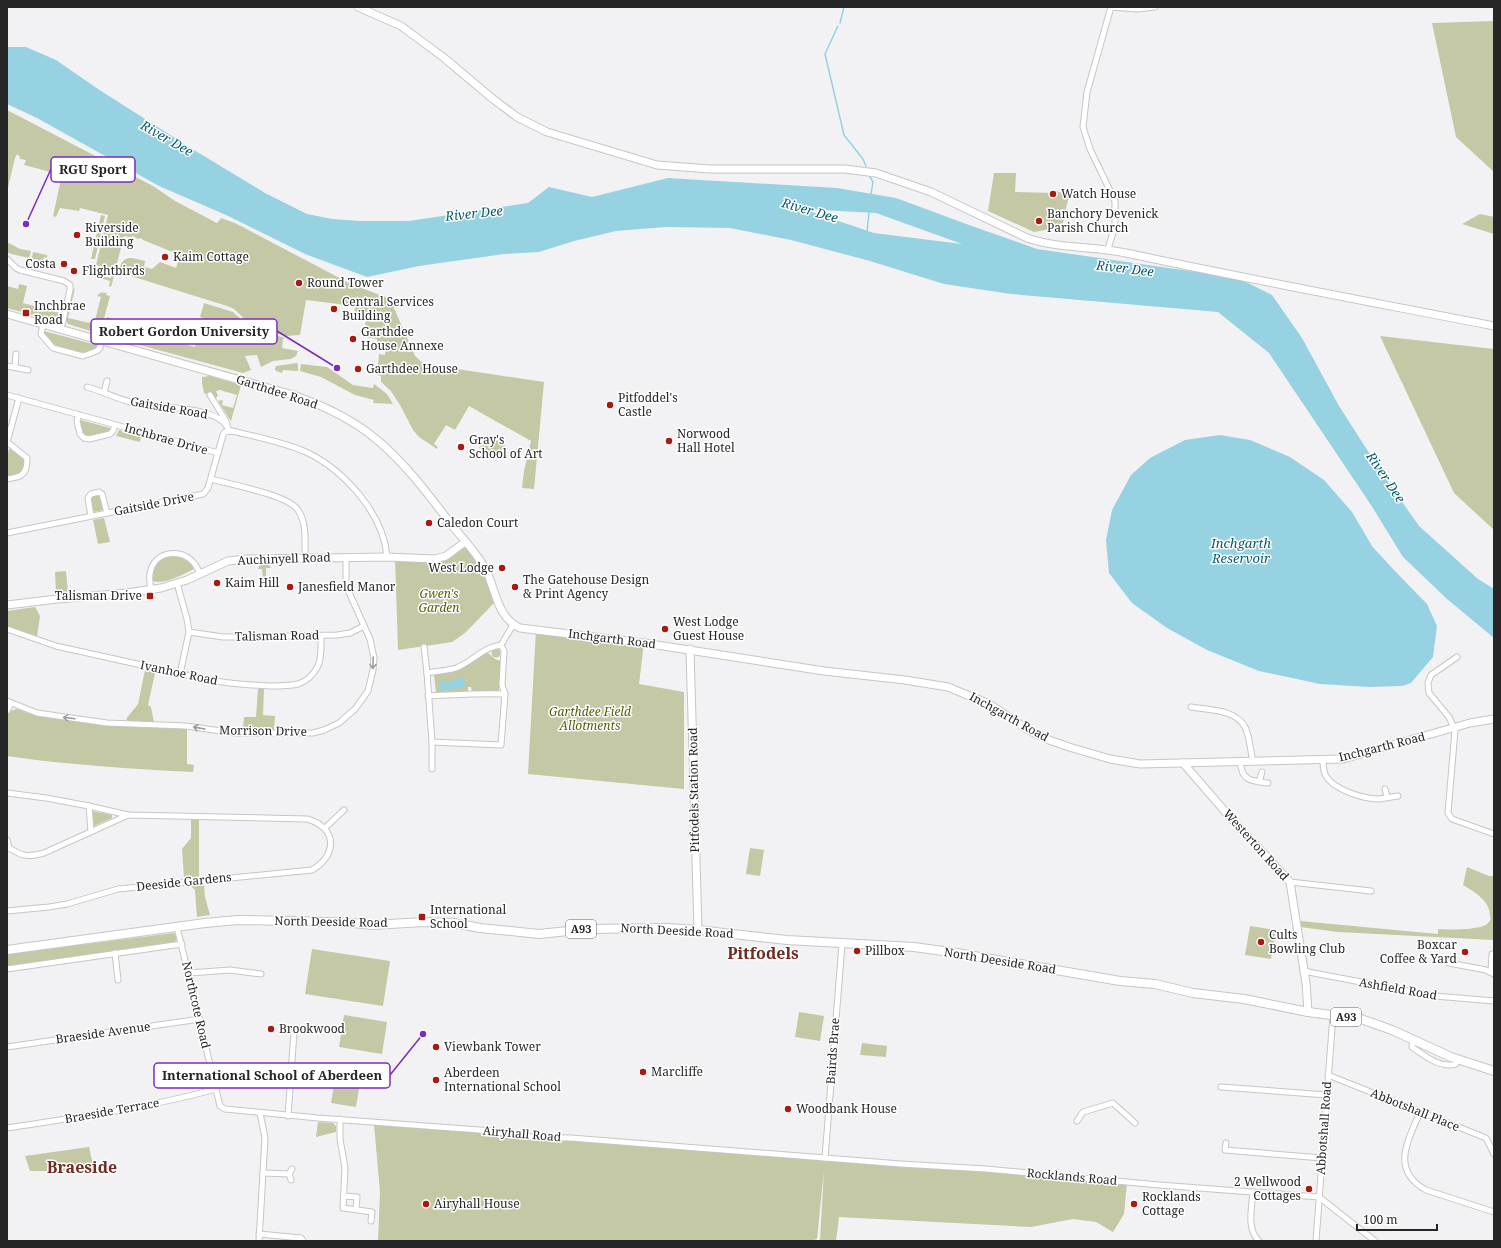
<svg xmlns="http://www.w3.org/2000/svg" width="1501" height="1248" viewBox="0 0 1501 1248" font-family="'Noto Serif',serif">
	<rect width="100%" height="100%" fill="#f2f2f4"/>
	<!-- green -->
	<g fill="#c5c8a4">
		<path d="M1494 21V172L1456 137 1432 23Z"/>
		<path d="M7 110 153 186 175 201 217 223 221 218 235 223 349 283 390 299 415 356 424 364 544 382 534 489 522 488 524 471 531 441 469 406 455 430 446 425 434 444 438 447 437 449 419 437 413 430 400 405 391 391 381 382V376L377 375 379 354 385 355 386 345 377 343V339L364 337 366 318 354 316 355 306 306 300 300 335 285 336 254 326 250 324 234 309 227 306 118 272C123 254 130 257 145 261L144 267 152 269 160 262 176 268 180 255 143 240 141 238 138 239 133 236 130 237 124 236 115 271 113 270V267H110L109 269 96 265 108 215 80 208 79 211 60 208 56 217 53 216 62 175 24 165 26 160 20 159V157L17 154 15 158 7 192Z"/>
		<path d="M994 173H1016L1015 192 1051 193 1056 191 1069 195 1063 223 1056 228 1034 232 988 211Z"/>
		<path d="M1480 214 1494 217V234L1462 224Z"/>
		<path d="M101 215 105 216 95 259H91Z"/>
		<path d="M7 242 20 249 31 251 29 258 11 254 7 252Z"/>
		<path d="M33 252 47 255V258L44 257 43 262 33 259 32 258Z"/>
		<path d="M95 275 111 278 112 275 114 276 111 287 109 286 110 281 94 276Z"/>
		<path d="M19 284 27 286 23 303 60 313 59 316 55 321 7 308V286L18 289Z"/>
		<path d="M75 288 68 318 94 324 101 297 97 296C100 292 102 292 107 293L106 295 110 296 100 334 68 324 66 321 73 290Z"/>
		<path d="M204 303 233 312 249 326 253 328 285 338 283 339 282 348 298 351 296 356 291 359 273 361 261 367 257 355 245 356 251 370 243 373 103 335 107 317 120 321 119 327 195 347 203 318 200 317Z"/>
		<path d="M44 331 97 345 95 349 83 354 53 345 44 334Z"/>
		<path d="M1380 336 1494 349V530L1454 493Z"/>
		<path d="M297 363 298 365V371L283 370 282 373 276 371 275 369 276 366Z"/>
		<path d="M301 364 327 367 353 385 373 388 374 384 387 394 393 404 373 403 374 400 355 395 321 377 300 371Z"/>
		<path d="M210 376 241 385 231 421 218 401 223 400 222 405 233 408 237 395 220 390 216 391 218 396 215 398 204 393 202 383V377Z"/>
		<path d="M81 420 110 428V431C103 435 91 438 82 434L80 423Z"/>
		<path d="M119 430 141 436 140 442 116 436Z"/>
		<path d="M487 435 505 445 497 458 479 448Z"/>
		<path d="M9 449H12L24 458V462L22 473 19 475 7 477V457Z"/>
		<path d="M100 495 102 497 104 510 93 512 91 499 93 496Z"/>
		<path d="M104 518 110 542 98 544 93 520Z"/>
		<path d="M465 542 480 561 497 600 465 633 452 642 398 650 395 557 435 559Z"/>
		<path d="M175 555C184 558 190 561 194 569 184 574 164 585 153 581 150 564 159 556 175 555Z"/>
		<path d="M260 565H269L271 568H266V578H271L268 582 264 583 259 579 263 578 262 569H258Z"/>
		<path d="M66 571 68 592 56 593 55 572Z"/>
		<path d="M35 607 40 616 37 637 7 627V611Z"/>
		<path d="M536 630 644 643 639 684 684 692V789L528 774Z"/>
		<circle cx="496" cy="653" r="4.5"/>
		<path d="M487 652 495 659 501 661 499 690 496 692 472 691 471 687H468V691L464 693H436L434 674 449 672V673L462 668Z"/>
		<path d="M145 670 155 673 148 705 151 707 154 722 128 721 126 719 138 704Z"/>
		<path d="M258 689H264L263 715 275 716 274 730 243 729 244 717H256Z"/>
		<path d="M17 709 31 714 107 726 187 729V764L194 765 193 772C131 769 68 765 7 756V715L10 711Z"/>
		<path d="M92 811 112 815V818L94 826 91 812Z"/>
		<path d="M191 820H199V877L184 878 182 849 191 838Z"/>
		<path d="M750 848 764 850 760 876 746 874Z"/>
		<path d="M1467 867 1489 876H1494V940L1338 932 1300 927V921L1438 934V929C1447 930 1481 930 1487 924 1490 922 1491 919 1490 916 1490 900 1474 892 1463 885Z"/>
		<path d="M204 884 205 897 210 915 197 917 195 890 191 886Z"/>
		<path d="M1250 926 1276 930 1271 959 1245 955Z"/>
		<path d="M174 933 177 938 175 942 7 967V954Z"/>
		<path d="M312 949 390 961 383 1006 305 994Z"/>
		<path d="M799 1012 824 1016 820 1041 795 1037Z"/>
		<path d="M344 1015 387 1022 382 1054 339 1047Z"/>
		<path d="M862 1043 887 1046 886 1057 860 1055Z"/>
		<path d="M336 1072 361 1077 356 1107 331 1103Z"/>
		<path d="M318 1122 333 1123 336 1126V1132L316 1137Z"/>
		<path d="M374 1124 506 1133 1127 1182 1124 1214 1113 1232 1096 1222 1073 1219 1031 1227 839 1217 836 1241H820L824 1169 817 1239 811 1241H378L380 1192Z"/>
		<path d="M89 1147 93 1165 64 1171H30L25 1156Z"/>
	</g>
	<!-- water -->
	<g fill="#96d2e2" fill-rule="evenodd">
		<path d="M7 47H26L56 60 98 89 189 147 265 193 307 214 332 219 360 221H409L528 203 549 187 592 197 668 178 837 188 896 198 969 225 1037 249 1238 278 1272 295 1302 338 1339 406 1382 473 1419 526 1478 579 1494 589V638L1447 599 1403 557 1371 505 1269 353 1218 312 1011 294 944 284 870 261 791 240 730 228 666 227 616 231 574 241 539 252 504 254 419 266 367 277 305 254 226 215 159 186 37 118 7 104ZM803 209 876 213 962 244 874 233Z"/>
		<path d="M1220 435 1250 440 1290 457 1324 480 1352 512 1372 546 1393 569 1427 604 1437 626 1433 657 1411 683 1402 686 1369 687 1320 684 1259 671 1207 650 1167 628 1132 603 1109 573 1106 540 1112 510 1131 475 1150 458 1185 440Z"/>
		<path d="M460 678H463L465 683 464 687 442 691 439 688V682L452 681Z"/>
	</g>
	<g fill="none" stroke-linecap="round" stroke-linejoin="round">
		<!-- stream -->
		<g stroke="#96d2e2" stroke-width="1.5">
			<path d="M840 23 844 7"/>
			<path d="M838 26 825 54 844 135 863 159 866 166"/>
			<path d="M870 177 873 182 871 194"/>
			<path d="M867 232 869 212"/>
		</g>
		<defs>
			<g id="street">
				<path d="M1108 249 1115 226V201L1090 149 1083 127 1087 92 1111 7 1137 9 1155 7"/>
				<path d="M7 259 16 268 20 270 64 281 70 285V290L61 329"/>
				<path d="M43 324 41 334 53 348 83 356 97 351 100 348 101 340"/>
				<path d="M7 366 28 370"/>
				<path d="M15 366 16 354"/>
				<path d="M87 387C105 392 121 401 139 404 161 409 222 405 229 431"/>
				<path d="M104 392 107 381"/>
				<path d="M7 395 218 453"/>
				<path d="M210 395 226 421 227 424"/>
				<path d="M79 415 77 421 80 434 84 438 89 439 110 434 113 431 115 425"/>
				<path d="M7 442 27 458C27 461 27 464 26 468 23 478 16 477 7 479"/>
				<path d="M7 442 19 398"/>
				<path d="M211 479C229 484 288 495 298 510 307 523 305 543 305 558"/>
				<path d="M91 516 88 498 91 494 99 492 102 494 107 513"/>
				<path d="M7 533 203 494 208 488 223 435 225 432 232 431C257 437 283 442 306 452 344 470 384 514 387 557"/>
				<path d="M177 583 187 619 189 632 180 674"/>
				<path d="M151 590C150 584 149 579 150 574 153 552 179 547 193 562 196 565 198 570 200 573"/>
				<path d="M7 629 56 646 209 680C230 684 249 685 270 686 279 686 289 686 298 684 307 681 314 674 318 666 322 657 321 645 321 636"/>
				<path d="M189 632 223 637H238L337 635 350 633 364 626"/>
				<path d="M501 645 504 651 502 685 505 694 501 745 432 742 427 673C436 671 447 671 456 668 472 662 483 647 501 645L513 625"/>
				<path d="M424 647 427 673"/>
				<path d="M1457 657 1431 675 1428 683 1429 693 1449 717 1455 730 1448 813 1452 819 1494 834"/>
				<path d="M428 696C454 695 479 693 505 694"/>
				<path d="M7 701 37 713 107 723 186 726 235 733H313L324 730 339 723 355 709 368 691 373 670 374 658 370 639 348 590 346 582V558"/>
				<path d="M1191 707C1209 710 1235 709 1245 727 1250 737 1250 750 1253 761"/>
				<path d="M7 711 11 703"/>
				<path d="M432 742V769"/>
				<path d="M1323 760C1323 765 1323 771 1326 776 1334 790 1364 799 1379 799 1385 798 1392 797 1398 796"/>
				<path d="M1240 762C1242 781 1251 781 1268 783"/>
				<path d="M1259 782 1262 772"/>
				<path d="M1385 789 1387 797"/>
				<path d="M7 793 46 798 89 806 128 815 307 819C337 827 338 855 312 870L118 889 67 904 49 907 7 911"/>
				<path d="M89 806 91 832"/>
				<path d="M325 828 344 810"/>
				<path d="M7 840 9 848C24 857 28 857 44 853L128 815"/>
				<path d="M1290 882 1371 891"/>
				<path d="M177 927 220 1106 225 1109 318 1118 493 1131 532 1137 571 1138 901 1164 986 1169 1159 1185 1319 1197 1375 1241"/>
				<path d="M115 953 118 980"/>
				<path d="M1449 963 1486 970 1494 974"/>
				<path d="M7 969 182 944"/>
				<path d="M1303 971 1435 996 1494 1001"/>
				<path d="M1491 972 1492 954"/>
				<path d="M189 973 230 970 261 974"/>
				<path d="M1413 1039 1412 1047C1423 1055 1441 1069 1456 1064L1458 1060"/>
				<path d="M7 1047 200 1019"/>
				<path d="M1328 1075 1486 1138 1494 1154"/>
				<path d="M1221 1087 1327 1095"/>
				<path d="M1420 1112C1408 1141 1390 1170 1426 1190L1494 1212"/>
				<path d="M288 1116 294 1032"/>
				<path d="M340 1119V1139L345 1168 343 1208 372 1212 371 1221"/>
				<path d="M1077 1121 1083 1112 1113 1103 1135 1123"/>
				<path d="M7 1128C77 1117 147 1108 216 1089"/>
				<path d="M1226 1143 1225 1150 1322 1158"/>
				<path d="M825 1158 842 944"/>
				<path d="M263 1173 289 1174 292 1169"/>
				<path d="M289 1174 291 1180"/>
				<path d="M1253 1192C1252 1207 1246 1229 1259 1241"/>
				<path d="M344 1196 357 1197 356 1209"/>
				<path d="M259 1234 301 1238 303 1241"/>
				<path d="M259 1241 265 1138 260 1113"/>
				<path d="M1316 1241 1333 1015"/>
			</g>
			<g id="secondary">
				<path d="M358 7 401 26 443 57 493 99 517 117 547 132 657 165 710 169H845L876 173 931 192 1027 238C1059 249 1094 246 1126 253 1248 279 1371 302 1494 326"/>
				<path d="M7 314 293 395C322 405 352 419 376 439 405 463 428 494 451 524 462 538 477 553 486 570 496 590 497 618 520 628L644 643 824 671 905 680 948 687 989 704 1032 732 1049 740 1069 747 1110 759 1140 764 1343 759 1470 723 1494 719"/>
				<path d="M7 605 57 599 127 593 161 588 187 580 228 561 246 559 387 557 435 559 446 556 465 542"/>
				<path d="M690 649 698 930"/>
				<path d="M1183 763 1236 824 1290 882 1306 983 1308 1012"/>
			</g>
			<path id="primary" d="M7 950 205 923 238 920 298 921 353 923 372 925 424 922 454 923 480 928 539 934 587 929 667 928 698 930 787 940 914 947 957 953 1120 981 1155 984 1193 993 1244 999 1308 1012 1361 1019 1392 1030 1451 1057 1494 1071"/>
		</defs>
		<!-- street casing -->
		<use href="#street" stroke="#c6c6c8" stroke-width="7"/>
		<!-- secondary casing -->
		<use href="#secondary" stroke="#c6c6c8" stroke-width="9"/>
		<!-- primary casing -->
		<use href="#primary" stroke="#c6c6c8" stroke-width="10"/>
		<!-- street -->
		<use href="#street" stroke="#fff" stroke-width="5"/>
		<!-- secondary -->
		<use href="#secondary" stroke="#fff" stroke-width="7"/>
		<!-- primary -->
		<use href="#primary" stroke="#fff" stroke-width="8"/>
	</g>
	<!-- one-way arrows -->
	<defs><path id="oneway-shaft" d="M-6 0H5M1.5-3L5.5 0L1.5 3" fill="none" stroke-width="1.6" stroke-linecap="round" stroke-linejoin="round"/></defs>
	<g stroke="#9d9d9d">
		<use href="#oneway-shaft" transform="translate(373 663) rotate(92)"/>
		<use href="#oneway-shaft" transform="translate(69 718) rotate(-173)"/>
		<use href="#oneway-shaft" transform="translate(199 728) rotate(-170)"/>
	</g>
	<!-- markers -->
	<g fill="#aa1911" stroke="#fff" stroke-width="1.5">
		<circle cx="1053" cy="194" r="4"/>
		<circle cx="1039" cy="221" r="4"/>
		<circle cx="77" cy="235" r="4"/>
		<circle cx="165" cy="257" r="4"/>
		<circle cx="64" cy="264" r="4"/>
		<circle cx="74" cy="271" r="4"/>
		<circle cx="299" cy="283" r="4"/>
		<circle cx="334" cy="309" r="4"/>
		<rect x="22" y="309" width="8" height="8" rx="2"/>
		<circle cx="353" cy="339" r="4"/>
		<circle cx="358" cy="369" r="4"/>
		<circle cx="610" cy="405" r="4"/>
		<circle cx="669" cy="441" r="4"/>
		<circle cx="461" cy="447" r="4"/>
		<circle cx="429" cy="523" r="4"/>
		<circle cx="502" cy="568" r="4"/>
		<circle cx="217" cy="583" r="4"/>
		<circle cx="290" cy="587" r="4"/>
		<circle cx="515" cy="587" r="4"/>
		<rect x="146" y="592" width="8" height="8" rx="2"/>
		<circle cx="665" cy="629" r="4"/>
		<rect x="418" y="913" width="8" height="8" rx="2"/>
		<circle cx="1261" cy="942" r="4"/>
		<circle cx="857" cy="951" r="4"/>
		<circle cx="1465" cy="952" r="4"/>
		<circle cx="271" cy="1029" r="4"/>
		<circle cx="436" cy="1047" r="4"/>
		<circle cx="643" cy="1072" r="4"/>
		<circle cx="436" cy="1080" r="4"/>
		<circle cx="788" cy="1109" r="4"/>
		<circle cx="1309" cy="1189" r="4"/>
		<circle cx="426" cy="1204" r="4"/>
		<circle cx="1134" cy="1204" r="4"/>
	</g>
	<g text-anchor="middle" stroke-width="3" stroke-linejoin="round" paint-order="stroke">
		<!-- shield labels -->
		<g fill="#fff" stroke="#676767" stroke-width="1">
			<rect x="566" y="920" width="30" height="18" rx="3"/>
			<rect x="1331" y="1008" width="30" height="18" rx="3"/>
		</g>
		<g font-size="11" font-weight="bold" fill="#262626">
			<text x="581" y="933">A93</text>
			<text x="1346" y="1021">A93</text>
		</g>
		<!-- poi labels -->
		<g font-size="12" fill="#262626" stroke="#fff" text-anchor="start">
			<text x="1061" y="198">Watch House</text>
			<text x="1047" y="218">Banchory Devenick<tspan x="1047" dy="14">Parish Church</tspan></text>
			<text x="85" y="232">Riverside<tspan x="85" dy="14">Building</tspan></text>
			<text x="173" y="261">Kaim Cottage</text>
			<text x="56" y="268" text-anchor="end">Costa</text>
			<text x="82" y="275">Flightbirds</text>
			<text x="307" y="287">Round Tower</text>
			<text x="342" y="306">Central Services<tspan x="342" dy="14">Building</tspan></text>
			<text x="34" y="310">Inchbrae<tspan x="34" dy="14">Road</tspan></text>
			<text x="361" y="336">Garthdee<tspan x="361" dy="14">House Annexe</tspan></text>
			<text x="366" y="373">Garthdee House</text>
			<text x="618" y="402">Pitfoddel's<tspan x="618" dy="14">Castle</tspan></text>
			<text x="677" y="438">Norwood<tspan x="677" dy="14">Hall Hotel</tspan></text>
			<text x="469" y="444">Gray's<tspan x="469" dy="14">School of Art</tspan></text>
			<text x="437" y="527">Caledon Court</text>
			<text x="494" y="572" text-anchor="end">West Lodge</text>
			<text x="523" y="584">The Gatehouse Design<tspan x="523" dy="14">&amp; Print Agency</tspan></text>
			<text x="225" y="587">Kaim Hill</text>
			<text x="298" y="591">Janesfield Manor</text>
			<text x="142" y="600" text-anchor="end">Talisman Drive</text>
			<text x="673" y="626">West Lodge<tspan x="673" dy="14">Guest House</tspan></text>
			<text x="430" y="914">International<tspan x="430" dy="14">School</tspan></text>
			<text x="1269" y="939">Cults<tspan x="1269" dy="14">Bowling Club</tspan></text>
			<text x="1457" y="949" text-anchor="end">Boxcar<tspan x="1457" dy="14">Coffee &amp; Yard</tspan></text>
			<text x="865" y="955">Pillbox</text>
			<text x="279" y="1033">Brookwood</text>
			<text x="444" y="1051">Viewbank Tower</text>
			<text x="651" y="1076">Marcliffe</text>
			<text x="444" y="1077">Aberdeen<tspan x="444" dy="14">International School</tspan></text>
			<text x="796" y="1113">Woodbank House</text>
			<text x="1301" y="1186" text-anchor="end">2 Wellwood<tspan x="1301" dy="14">Cottages</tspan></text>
			<text x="1142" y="1201">Rocklands<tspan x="1142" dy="14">Cottage</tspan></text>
			<text x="434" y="1208">Airyhall House</text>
		</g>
		<!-- street labels -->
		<g font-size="12" fill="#262626" stroke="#fff">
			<text transform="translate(277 392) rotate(18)" y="4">Garthdee Road</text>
			<text transform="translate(169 408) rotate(10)" y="4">Gaitside Road</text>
			<text transform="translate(166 439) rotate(16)" y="4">Inchbrae Drive</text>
			<text transform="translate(154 504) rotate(-11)" y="4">Gaitside Drive</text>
			<text transform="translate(284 559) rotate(-2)" y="4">Auchinyell Road</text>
			<text transform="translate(277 636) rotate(-1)" y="4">Talisman Road</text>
			<text transform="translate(612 639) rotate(7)" y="4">Inchgarth Road</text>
			<text transform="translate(179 673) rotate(12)" y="4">Ivanhoe Road</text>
			<text transform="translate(1009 717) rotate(29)" y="4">Inchgarth Road</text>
			<text transform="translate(263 731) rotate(1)" y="4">Morrison Drive</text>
			<text transform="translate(1382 747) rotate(-14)" y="4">Inchgarth Road</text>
			<text transform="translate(694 790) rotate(-91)" y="4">Pitfodels Station Road</text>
			<text transform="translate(1256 845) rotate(48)" y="4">Westerton Road</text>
			<text transform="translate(184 882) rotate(-6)" y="4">Deeside Gardens</text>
			<text transform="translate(331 922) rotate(1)" y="4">North Deeside Road</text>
			<text transform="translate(677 931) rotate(3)" y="4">North Deeside Road</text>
			<text transform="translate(1000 961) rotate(9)" y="4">North Deeside Road</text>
			<text transform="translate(1398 989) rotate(10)" y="4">Ashfield Road</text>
			<text transform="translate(196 1005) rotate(77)" y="4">Northcote Road</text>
			<text transform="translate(103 1033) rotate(-8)" y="4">Braeside Avenue</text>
			<text transform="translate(833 1051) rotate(-86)" y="4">Bairds Brae</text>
			<text transform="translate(1415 1110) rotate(22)" y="4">Abbotshall Place</text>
			<text transform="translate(112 1111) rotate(-10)" y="4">Braeside Terrace</text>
			<text transform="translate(1324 1128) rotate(-86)" y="4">Abbotshall Road</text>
			<text transform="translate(522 1134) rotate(5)" y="4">Airyhall Road</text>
			<text transform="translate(1072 1177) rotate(5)" y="4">Rocklands Road</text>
		</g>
		<!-- park labels -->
		<g font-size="12" font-style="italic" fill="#585a08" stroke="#fff">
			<text x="439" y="598">Gwen's<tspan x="439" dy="14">Garden</tspan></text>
			<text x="590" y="716">Garthdee Field<tspan x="590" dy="14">Allotments</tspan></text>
		</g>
		<!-- water labels -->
		<g font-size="13" font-style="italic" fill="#045a6c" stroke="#fff">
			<text transform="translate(167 138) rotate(30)" y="5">River Dee</text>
			<text transform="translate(810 210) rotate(16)" y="5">River Dee</text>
			<text transform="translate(474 213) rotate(-6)" y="5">River Dee</text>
			<text transform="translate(1125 268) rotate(7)" y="5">River Dee</text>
			<text transform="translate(1386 477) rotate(56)" y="5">River Dee</text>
			<text x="1241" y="548">Inchgarth<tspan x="1241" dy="15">Reservoir</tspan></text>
		</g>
		<!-- district labels -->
		<g font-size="16" font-weight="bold" fill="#6f2a22" stroke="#fff">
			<text x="763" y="959">Pitfodels</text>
			<text x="82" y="1173">Braeside</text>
		</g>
	</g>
	<!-- callouts -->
	<path fill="none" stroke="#7b2cbf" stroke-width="1.5" d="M26 224L51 169M337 368L277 331M423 1034L390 1075"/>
	<g fill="#7b2cbf" stroke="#fff" stroke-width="1.5">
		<circle cx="26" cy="224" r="4"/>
		<circle cx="337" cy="368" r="4"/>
		<circle cx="423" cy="1034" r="4"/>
	</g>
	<g fill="#fff" stroke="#7b2cbf" stroke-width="1.5">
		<rect x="51" y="157" width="84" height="25" rx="4"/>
		<rect x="91" y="319" width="186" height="25" rx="4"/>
		<rect x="154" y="1063" width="236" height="25" rx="4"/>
	</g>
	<g font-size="13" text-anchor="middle" font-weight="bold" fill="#262626">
		<text x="93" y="174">RGU Sport</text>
		<text x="184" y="336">Robert Gordon University</text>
		<text x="272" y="1080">International School of Aberdeen</text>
	</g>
	<!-- border -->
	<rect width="1501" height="1248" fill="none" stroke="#262626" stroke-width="16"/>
	<!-- scale -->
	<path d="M1357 1224v6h80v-6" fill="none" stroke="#262626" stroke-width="2"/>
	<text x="1363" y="1224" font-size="12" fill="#262626" stroke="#ffffff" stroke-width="3" paint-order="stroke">100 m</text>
</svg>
